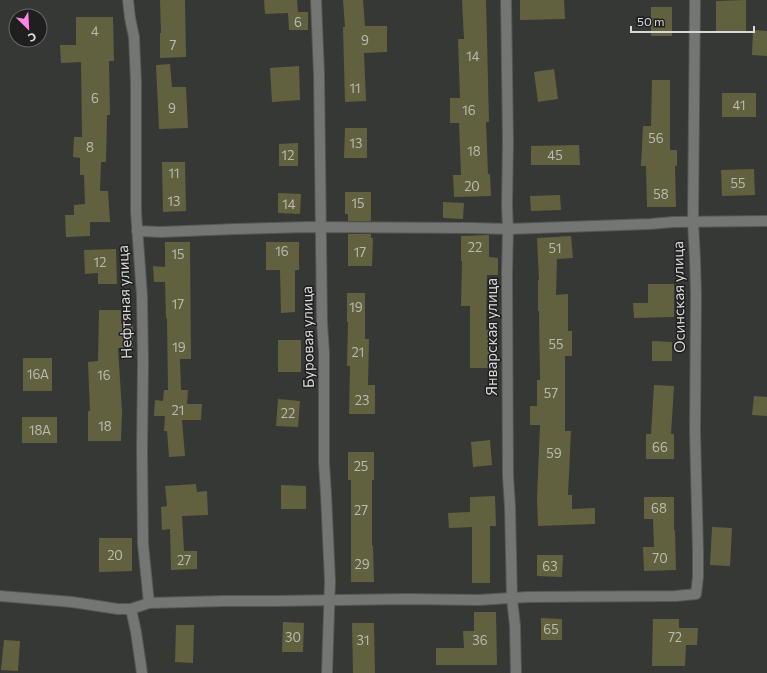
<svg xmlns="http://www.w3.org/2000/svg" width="767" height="673" viewBox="0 0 767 673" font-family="Commissioner,sans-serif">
	<rect width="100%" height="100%" fill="#363835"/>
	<!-- building -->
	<g fill="#62613f">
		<path d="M160 0H185L186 57 160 58V33H161Z"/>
		<path d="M264 0H297L298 12H308V30H289L288 13 265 14Z"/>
		<path d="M343 0H363L365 26H387V52L364 53 366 101 345 102 343 27H345Z"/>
		<path d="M462 0H486L489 122H486L488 174H490L491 196 454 197 453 175H461L459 123H450V98H460L458 39H464Z"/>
		<path d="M520 0H564L565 19 520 20Z"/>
		<path d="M746 0V31H716V1Z"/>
		<rect x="651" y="7" width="21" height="29"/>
		<path d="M76 17H113L114 61H109L110 115H107L106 162H101L100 191H108L110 222H90V236L66 237 65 215H74V205L85 204 84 175H80V158L73 157 74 137H82L81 62 61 63 60 45H76Z"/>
		<path d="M753 30 767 31V56L752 55Z"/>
		<path d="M170 64 172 87H186L188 128 159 129 156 65Z"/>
		<path d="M299 66 300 100 272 102 270 68Z"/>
		<path d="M554 69 558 99 538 102 534 72Z"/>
		<path d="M652 80H670V150H677V166H675L676 207H647L646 166H641L643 126H651Z"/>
		<rect x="722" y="93" width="34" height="24"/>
		<path d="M345 128H367V158H344Z"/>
		<path d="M298 143V166H279V144Z"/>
		<path d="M579 145 580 165H531V146Z"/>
		<path d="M162 162H185L186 211 163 212Z"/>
		<path d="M754 169 755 195 722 196 721 170Z"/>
		<path d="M345 192H371V221H348V214H345Z"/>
		<path d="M278 193 301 194 300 214 278 213Z"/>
		<path d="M560 195 561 210 531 211 530 196Z"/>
		<path d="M443 202 464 203 463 219 443 218Z"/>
		<path d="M348 234H371V238H373L372 266H348Z"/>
		<path d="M489 235V257L498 258V275H487L486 330H492V368H470V306H461L462 261H461V236Z"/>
		<path d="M571 236 573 258 557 259 556 295 568 294V331H572V356H565V431H571L568 495H572V509L595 508V524L538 526 537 498 540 425H530V406H537V380H540L539 311H538V280H539L537 238Z"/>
		<path d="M165 242H190L191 359H180L181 390H188L187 404H202L201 420H182L185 456 169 457 167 431H164L165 416H154L155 400 163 401 164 390H168L167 318H166L165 282H154L153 266 165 267Z"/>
		<path d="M266 242H299V270H295V312L281 313 280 270H266Z"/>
		<path d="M116 249 117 284H98V273L85 274 84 250Z"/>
		<path d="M648 284H674V317L634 318 633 303H648Z"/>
		<path d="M347 293H365V339H369L368 385H375V414H349L350 366H347L348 322H347Z"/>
		<path d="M99 310H121V324H133V348H118L122 411 121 441H88V411H90L88 362 98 361Z"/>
		<rect x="278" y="340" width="23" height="32"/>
		<path d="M652 341 672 342V361H652Z"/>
		<rect x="23" y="358" width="29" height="33"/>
		<path d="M654 385 674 386 671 434H674V459H646V434H651Z"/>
		<path d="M754 396 767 397V416L752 415Z"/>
		<path d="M278 399 300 401 298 427 276 426Z"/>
		<rect x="22" y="417" width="35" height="26"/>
		<path d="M490 440 492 465 473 467 471 442Z"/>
		<path d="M348 452H374V480H372V546H373L374 582H351V480H348Z"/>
		<path d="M196 484 197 492 207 491 208 515 182 516 184 551H197V569L171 570 170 529 162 530 161 507 167 506 165 486Z"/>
		<path d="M281 485 306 486V509H281Z"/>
		<path d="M495 496 496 526H490V583H472V527L449 528 448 513 470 512V497Z"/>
		<path d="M644 497H674V530H675L676 570 644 571 643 547H654L653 519H644Z"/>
		<path d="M712 527 732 528 730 566 710 565Z"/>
		<path d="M99 538H132V571L99 572Z"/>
		<path d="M537 555H563L562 577 537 576Z"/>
		<path d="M474 612H496L497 665H436V648H464L463 631H474Z"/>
		<path d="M541 618 562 619V640H541Z"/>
		<path d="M653 619H679V628H698L697 645H686L685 666H652Z"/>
		<path d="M283 622 304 623 303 652H282Z"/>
		<path d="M352 623H374L375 673H353Z"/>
		<path d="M176 625H194L193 663 175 662Z"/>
		<path d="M4 640 20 641 18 671 1 670Z"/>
	</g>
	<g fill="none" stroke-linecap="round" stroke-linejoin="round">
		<defs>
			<g id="minor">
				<path d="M128 0 130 18 134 37 136 82V212L142 296 143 363 142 450 143 544 149 603"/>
				<path d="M316 0 319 74 322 323 324 353V463L326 494 330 581 327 673"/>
				<path d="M506 0 508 141 507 206 508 229 507 274 508 476 510 507 512 599 515 626 516 673"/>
				<path d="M137 231 161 232 236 229 309 227 474 228 508 229 650 224 673 222 767 221"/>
				<path d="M0 596 72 602 118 609H131L149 603 224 601H274L407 599 479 600 528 597 676 596 696 594 698 577V551L695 431 696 295 695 259 693 222 695 0"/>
				<path d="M131 609 136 632 142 673"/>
			</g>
		</defs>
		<!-- minor casing -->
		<use href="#minor" stroke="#555755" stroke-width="12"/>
		<!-- minor -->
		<use href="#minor" stroke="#747673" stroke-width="10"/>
	</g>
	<g text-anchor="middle" stroke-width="3" stroke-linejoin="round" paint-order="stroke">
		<!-- number labels -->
		<g font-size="13" fill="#babbb2">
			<text x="298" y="27">6</text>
			<text x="95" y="36">4</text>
			<text x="365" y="45">9</text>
			<text x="173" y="50">7</text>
			<text x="473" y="61">14</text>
			<text x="355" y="93">11</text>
			<text x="95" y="103">6</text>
			<text x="739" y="110">41</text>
			<text x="172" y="113">9</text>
			<text x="469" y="115">16</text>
			<text x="656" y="143">56</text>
			<text x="356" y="148">13</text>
			<text x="90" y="152">8</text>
			<text x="474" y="156">18</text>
			<text x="288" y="160">12</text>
			<text x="555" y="160">45</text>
			<text x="174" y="178">11</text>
			<text x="738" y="188">55</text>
			<text x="472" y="191">20</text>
			<text x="661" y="199">58</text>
			<text x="174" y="206">13</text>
			<text x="358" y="208">15</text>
			<text x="289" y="209">14</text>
			<text x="475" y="252">22</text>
			<text x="555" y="253">51</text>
			<text x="282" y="256">16</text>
			<text x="360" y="257">17</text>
			<text x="178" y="259">15</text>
			<text x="100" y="267">12</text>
			<text x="178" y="309">17</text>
			<text x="356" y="312">19</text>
			<text x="556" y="349">55</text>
			<text x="179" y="352">19</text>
			<text x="358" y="357">21</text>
			<text x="38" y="379">16А</text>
			<text x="104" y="380">16</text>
			<text x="551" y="398">57</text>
			<text x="362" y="405">23</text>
			<text x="178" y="415">21</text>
			<text x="288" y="418">22</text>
			<text x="105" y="431">18</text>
			<text x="40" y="435">18А</text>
			<text x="660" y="452">66</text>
			<text x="554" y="458">59</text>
			<text x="361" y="471">25</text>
			<text x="659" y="513">68</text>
			<text x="361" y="515">27</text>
			<text x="115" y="560">20</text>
			<text x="660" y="563">70</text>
			<text x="184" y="565">27</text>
			<text x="362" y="569">29</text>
			<text x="550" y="571">63</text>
			<text x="551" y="634">65</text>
			<text x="293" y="642">30</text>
			<text x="675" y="642">72</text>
			<text x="363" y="645">31</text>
			<text x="480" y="645">36</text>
		</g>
		<!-- street labels -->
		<g font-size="15" fill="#d8d9d8" stroke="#1e1f1e">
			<text transform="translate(679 297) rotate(-91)" y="5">Осинская улица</text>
			<text transform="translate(125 302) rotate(-92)" y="5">Нефтяная улица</text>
			<text transform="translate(308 337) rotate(-91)" y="5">Буровая улица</text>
			<text transform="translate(492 337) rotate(-90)" y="5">Январская улица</text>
		</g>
	</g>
	<!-- north arrow -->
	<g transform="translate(28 28) rotate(156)"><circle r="19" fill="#1e1f1e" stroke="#686968"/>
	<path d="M0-3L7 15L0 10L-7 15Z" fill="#fe86e0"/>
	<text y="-6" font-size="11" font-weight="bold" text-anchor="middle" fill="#d8d9d8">С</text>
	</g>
	<!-- scale -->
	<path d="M631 26v6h123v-6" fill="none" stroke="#d8d9d8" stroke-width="2"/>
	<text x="637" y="26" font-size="12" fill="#d8d9d8" stroke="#1e1f1e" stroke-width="3" paint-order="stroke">50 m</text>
</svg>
